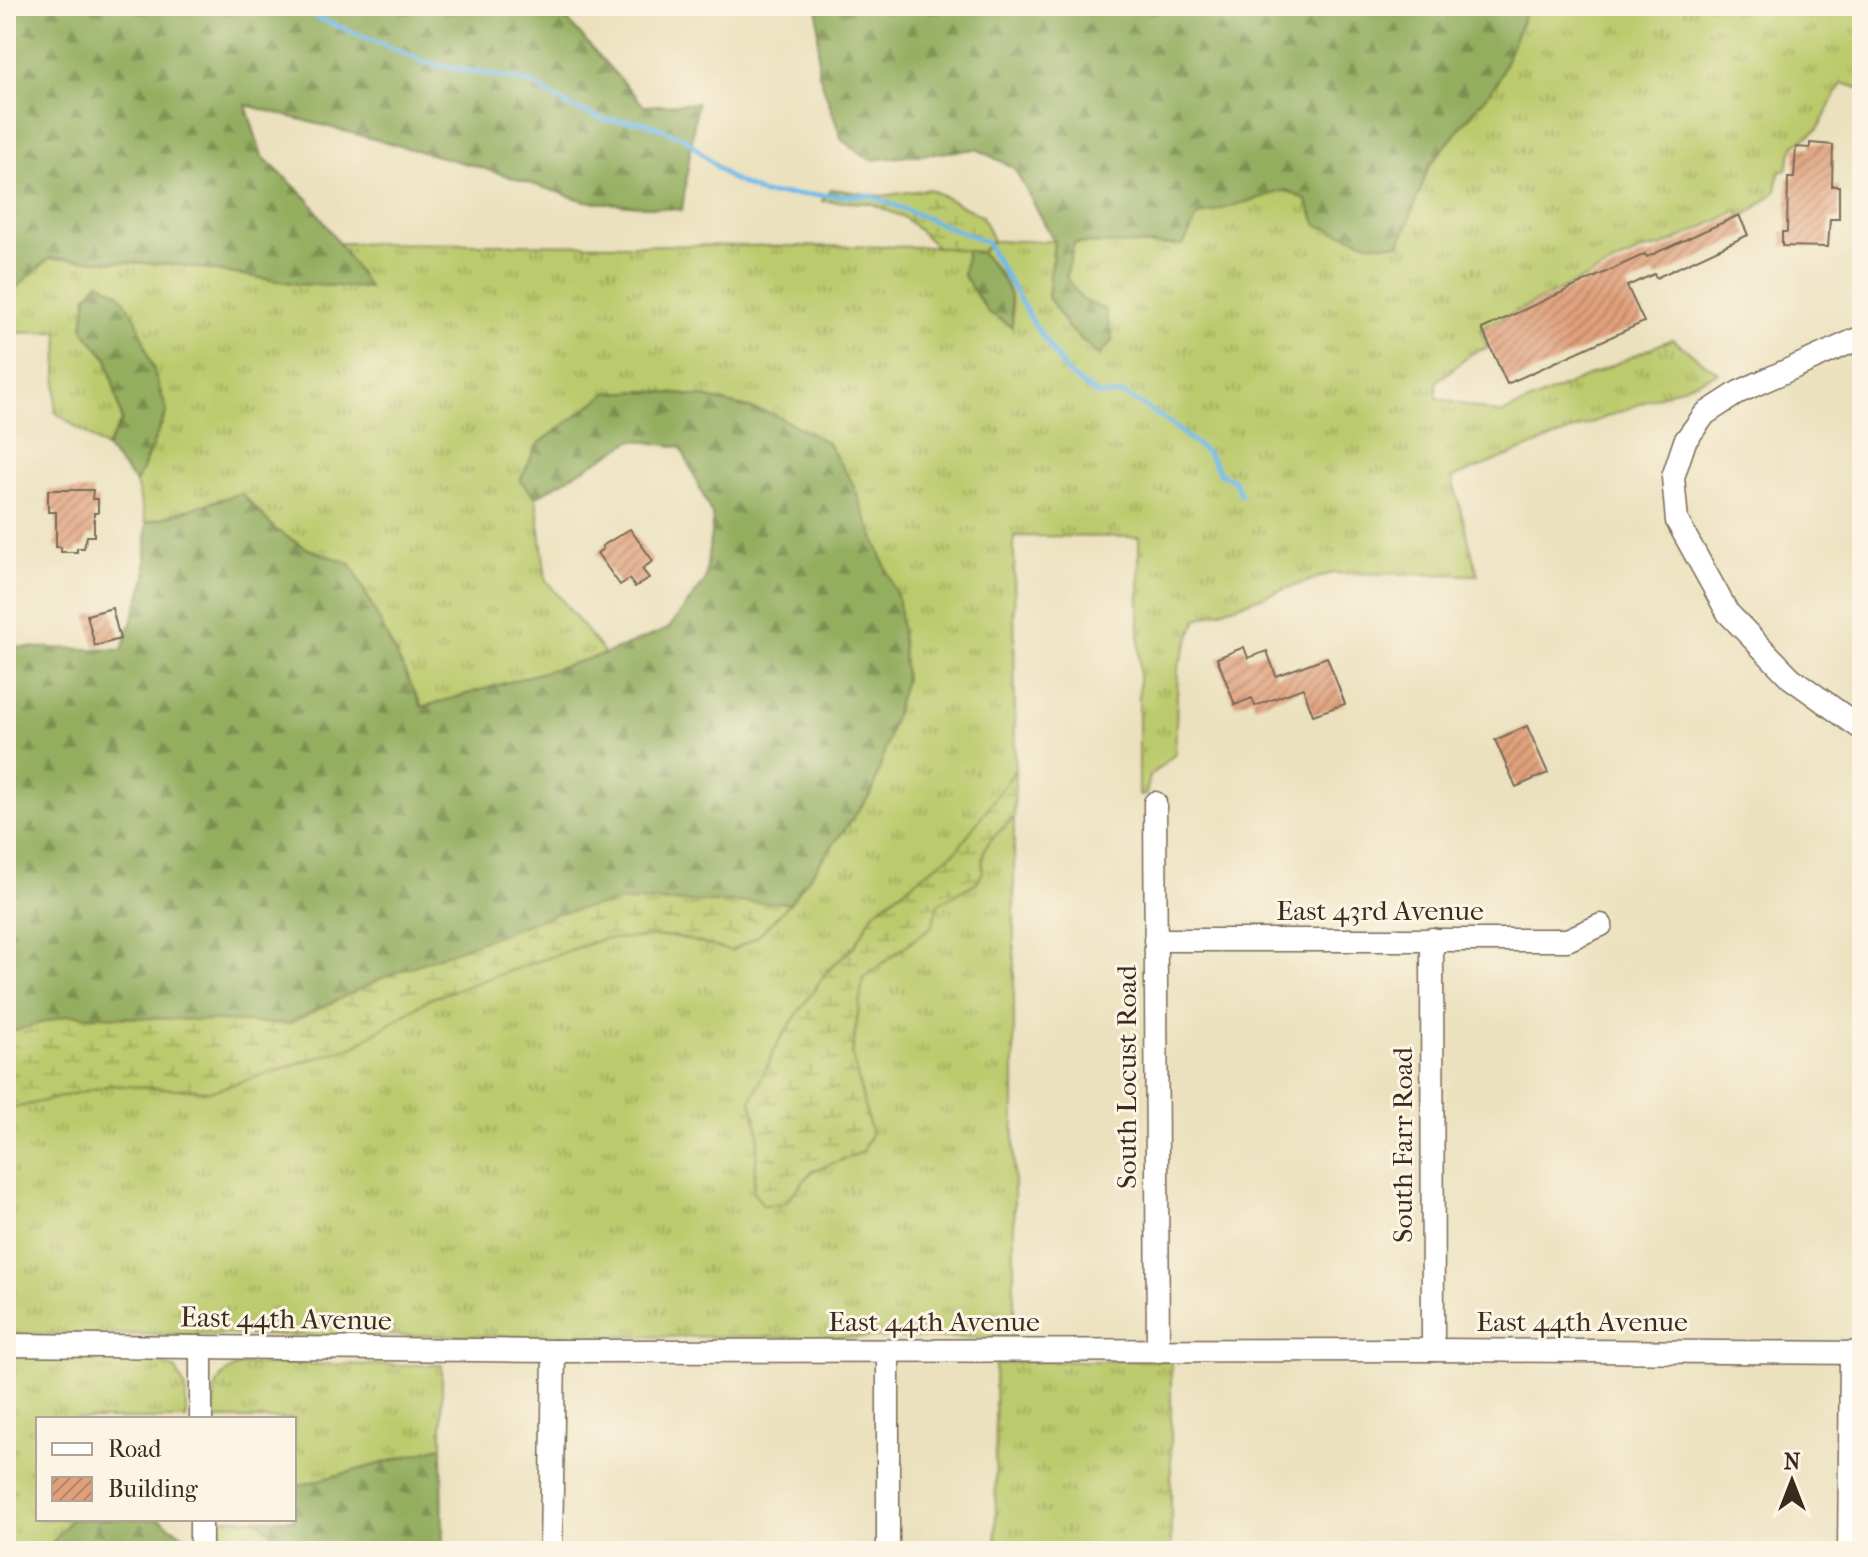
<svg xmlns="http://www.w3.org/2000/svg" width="1868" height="1557" viewBox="0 0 1868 1557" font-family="'IM FELL French Canon',serif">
	<defs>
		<pattern id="grass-tufts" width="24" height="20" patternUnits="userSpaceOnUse" patternTransform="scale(2)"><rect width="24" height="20" fill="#bbca6c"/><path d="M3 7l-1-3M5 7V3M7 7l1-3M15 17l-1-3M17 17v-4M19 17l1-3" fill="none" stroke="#99a458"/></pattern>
		<pattern id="forest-firs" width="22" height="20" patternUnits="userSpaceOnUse" patternTransform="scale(2)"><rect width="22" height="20" fill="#94ae60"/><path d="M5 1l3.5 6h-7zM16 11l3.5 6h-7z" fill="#7a8e4f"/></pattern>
		<pattern id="wetland-marsh" width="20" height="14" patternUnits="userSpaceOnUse" patternTransform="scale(2)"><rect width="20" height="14" fill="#bbca6c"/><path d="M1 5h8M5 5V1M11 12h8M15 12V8" fill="none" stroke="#99a458"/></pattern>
		<pattern id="building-hatch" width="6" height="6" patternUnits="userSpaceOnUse" patternTransform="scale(2)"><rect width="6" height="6" fill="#e0a07c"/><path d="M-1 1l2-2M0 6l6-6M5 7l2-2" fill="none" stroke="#b78365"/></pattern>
	</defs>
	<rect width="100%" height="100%" fill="#fcf5e5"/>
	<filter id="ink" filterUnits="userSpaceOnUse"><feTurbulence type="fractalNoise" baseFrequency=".0125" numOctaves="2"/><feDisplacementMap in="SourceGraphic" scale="16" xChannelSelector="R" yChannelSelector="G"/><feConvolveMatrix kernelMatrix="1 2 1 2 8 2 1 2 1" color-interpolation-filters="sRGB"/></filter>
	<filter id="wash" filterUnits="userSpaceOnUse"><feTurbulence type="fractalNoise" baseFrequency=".006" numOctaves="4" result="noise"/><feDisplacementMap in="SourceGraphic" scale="32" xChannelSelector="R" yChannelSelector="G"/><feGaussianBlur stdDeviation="1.8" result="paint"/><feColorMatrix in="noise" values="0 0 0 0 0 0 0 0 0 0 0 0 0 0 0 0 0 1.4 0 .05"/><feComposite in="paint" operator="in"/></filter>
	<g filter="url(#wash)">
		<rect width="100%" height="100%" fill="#ebe1be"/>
		<!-- grass -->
		<g fill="url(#grass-tufts)" stroke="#7b7a45" stroke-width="2">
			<path d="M1528 6H1862V89L1842 83 1818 129 1794 146 1786 170 1779 172 1776 192 1742 218 1738 211 1661 247 1643 250 1480 329 1488 348 1474 352 1436 382 1437 398 1501 414 1672 339 1718 373 1452 478 1478 575 1332 573 1197 619 1178 667 1175 754 1150 776 1146 795 1139 796V537L1014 536 1015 771 957 850 874 912 855 946 828 970 780 1039 751 1100 759 1134 753 1191 784 1204 812 1171 863 1152 871 1133 852 1055 863 978 932 926 938 904 977 882 983 872C978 844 995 835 1014 818V1338L6 1334V1110L110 1085 211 1091 354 1046 429 999 602 939 674 936 731 951 757 937 789 903 873 791 704 397 647 391 607 393 520 481 536 497 546 580 605 654 422 708 351 564 308 549 276 530 241 493 146 523 136 483 167 411 151 365 87 296 83 330 107 358 122 420 106 448 55 412 59 332 6 333V296L50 258 180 265 298 284 368 288 338 243 937 247 967 250 963 275 1012 327C1016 293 1003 276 981 252L993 241H1054L1048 297 1105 310 1082 300 1066 277 1074 243 1183 245 1197 216 1286 190 1400 244 1429 166 1497 83Z"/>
			<path d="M6 1356 153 1359 176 1370 186 1389V1419H38V1519H71L46 1551H6Z"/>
			<path d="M1171 1360V1551H996L995 1365 1016 1362Z"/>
			<path d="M243 1364 442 1365V1447L294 1487V1419H213C215 1389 212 1375 243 1364Z"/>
			<path d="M210 1519H257L291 1551H210Z"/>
		</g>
		<!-- forest -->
		<g fill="url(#forest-firs)" stroke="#686c3f" stroke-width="2">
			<path d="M6 6H542L569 22 644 106 697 103 682 210 585 201 479 167 246 105 262 156 309 200 369 288 298 284 180 265 50 258 6 296Z"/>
			<path d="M818 6H1528L1497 83 1429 166 1400 244H1372L1317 225 1306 200 1286 190 1198 216 1183 245 1074 243 1066 277 1082 300 1105 310 1113 340 1099 356 1069 328 1048 297 1054 241 1014 168 977 149 870 160 842 140 818 71Z"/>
			<path d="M967 250 981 252C1004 278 1014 291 1012 327L988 312 963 275Z"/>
			<path d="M99 282 119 293 136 318 167 411 136 483 106 448 122 420 107 358 83 330 87 296Z"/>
			<path d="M647 391 704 397 773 414 827 442 852 482 899 601 905 679 873 791 790 903 622 901 387 976 288 1024 69 1015 6 1034V626L17 647 122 650 146 578V523L241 493 276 530 308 549 351 564 422 707 605 654 668 629 705 581 713 517 681 447 633 440 536 497 520 481 537 445 607 393Z"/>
			<path d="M442 1447 443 1551H291L257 1519H294V1487Z"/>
			<path d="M71 1519H159L185 1536 184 1551H46Z"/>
		</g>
		<!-- wetland -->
		<g fill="url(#wetland-marsh)" stroke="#7b7a45" stroke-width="2">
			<path d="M831 189 882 196 929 189 982 216 993 241 981 252 937 247 905 218 870 203 822 201Z"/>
			<path d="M1015 771 1014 818C996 835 978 844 983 872L977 882 938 904 932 926 863 978 852 1055 871 1133 863 1152 812 1171 784 1204 763 1205 753 1191 759 1134 751 1100 780 1039 828 970 855 946 874 912 957 850Z"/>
			<path d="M622 901 790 903 757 937 731 951 674 936 602 939 429 999 354 1046 211 1091 110 1085 6 1110V1034L10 1032 69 1015 288 1024 387 976 555 914Z"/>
		</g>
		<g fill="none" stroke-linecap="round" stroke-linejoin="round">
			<!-- stream -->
			<path stroke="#71b9e9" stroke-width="5" d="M289 6 428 63 532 83 570 107 606 120 643 122 685 138 728 177 763 194 871 196 986 242 1033 322 1068 374 1098 395 1124 394 1167 421 1207 453 1221 474 1234 480 1241 495"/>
		</g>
		<g id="blocks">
			<!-- building -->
			<g fill="url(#building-hatch)">
				<path d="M1810 143 1833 145 1832 186H1839V219H1830L1828 247 1782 246V232H1787L1788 178H1794L1796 147 1810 148Z"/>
				<path d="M1739 215 1748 235 1656 278 1654 274 1627 286 1644 322 1507 384 1482 329 1645 254 1647 257Z"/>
				<path d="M48 490H93L92 499H98V513H94V536H87L84 548H77V552H61V547H56V512H48Z"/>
				<path d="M630 529 653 561 642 569 649 578 635 587 629 579 620 585 597 553 603 549 602 546Z"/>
				<path d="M112 608 120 639 95 646 87 615Z"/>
				<path d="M1244 647 1248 658 1267 651 1276 676 1327 657 1345 704 1313 715 1303 688 1255 706 1252 698 1235 705 1217 658Z"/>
				<path d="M1527 726 1548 773 1516 787 1495 740Z"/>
			</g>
		</g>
	</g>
	<g filter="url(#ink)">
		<use href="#blocks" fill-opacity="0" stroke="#796a56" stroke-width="2"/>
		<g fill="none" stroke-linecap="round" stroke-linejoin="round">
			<defs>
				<g id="minor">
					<path d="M1862 337 1739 392 1705 414 1685 441 1673 477 1677 521 1728 613 1791 678 1862 729"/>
					<path d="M1155 803 1158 1351"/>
					<path d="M1432 939 1433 1350"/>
					<path d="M1155 940H1567L1601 925"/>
					<path d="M6 1345 554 1351 1433 1350 1862 1353"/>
					<path d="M201 1347V1419"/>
					<path d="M201 1551V1519"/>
					<path d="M551 1551 554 1351"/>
					<path d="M888 1551V1352"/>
					<path d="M1849 1551 1851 1353"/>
				</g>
			</defs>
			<!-- minor casing -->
			<use href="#minor" stroke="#796a56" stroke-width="25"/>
			<!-- minor -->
			<use href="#minor" stroke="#fff" stroke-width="22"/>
		</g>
	</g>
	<g text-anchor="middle" stroke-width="6" stroke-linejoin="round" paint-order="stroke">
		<!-- street labels -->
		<g font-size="28" fill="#3b2a1e" stroke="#fcf5e5">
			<text x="1380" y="920">East 43rd Avenue</text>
			<text transform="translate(1126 1077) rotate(-90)" y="10">South Locust Road</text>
			<text transform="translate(1402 1145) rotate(-90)" y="10">South Farr Road</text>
			<text transform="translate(286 1318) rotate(1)" y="10">East 44th Avenue</text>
			<text x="934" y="1331">East 44th Avenue</text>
			<text x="1582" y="1331">East 44th Avenue</text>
		</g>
	</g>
	<!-- margin -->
	<rect width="1868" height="1557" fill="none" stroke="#fcf5e5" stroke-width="32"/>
	<!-- legend -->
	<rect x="36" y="1417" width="260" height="104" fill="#fcf5e5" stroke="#afa495" stroke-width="2"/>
	<rect x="52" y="1443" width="40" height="12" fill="#ffffff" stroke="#afa495" stroke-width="2"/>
	<text x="108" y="1457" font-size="24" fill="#3b2a1e">Road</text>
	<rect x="52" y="1477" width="40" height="24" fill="url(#building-hatch)" stroke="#afa495" stroke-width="2"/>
	<text x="108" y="1497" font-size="24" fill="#3b2a1e">Building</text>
	<!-- north arrow -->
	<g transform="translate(1792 1481)" stroke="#fcf5e5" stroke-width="6" paint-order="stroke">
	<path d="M0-6L14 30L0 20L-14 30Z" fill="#3b2a1e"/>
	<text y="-12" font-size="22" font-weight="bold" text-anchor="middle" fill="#3b2a1e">N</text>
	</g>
</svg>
